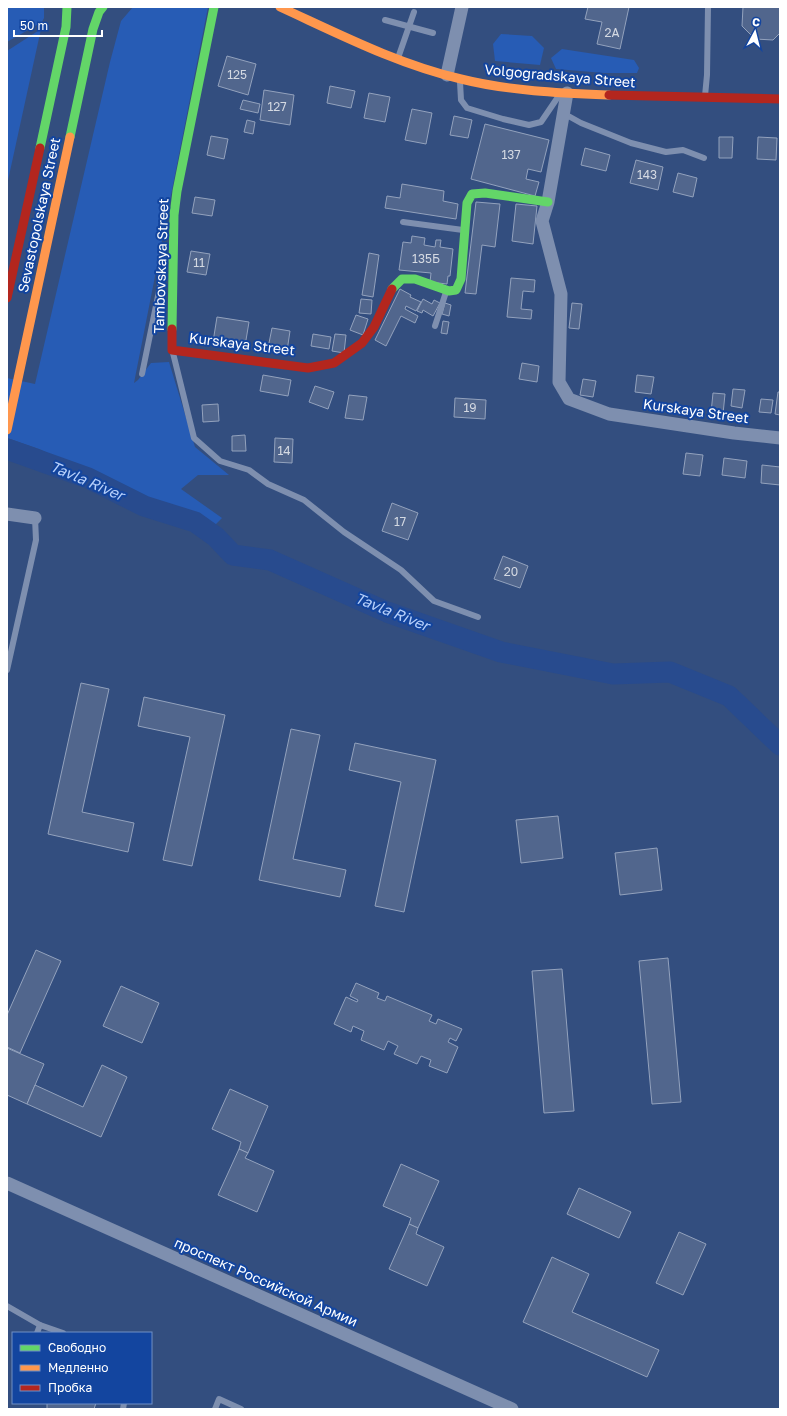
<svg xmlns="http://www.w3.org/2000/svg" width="787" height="1416" viewBox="0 0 787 1416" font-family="'Golos Text',sans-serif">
	<rect width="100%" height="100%" fill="#334e7f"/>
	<!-- green -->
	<g fill="#275cb5">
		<path d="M7 7H44V18L42 22 7 42Z"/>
		<path d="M133 7H208L134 383 138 380 151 363 169 362 195 447 229 475H198L181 489 222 518 215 525 137 495 39 449 7 438V378L35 384 110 62 121 21Z"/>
		<path d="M41 29 7 185V51Z"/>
		<path d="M501 34 532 36 544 48 540 65 495 61 493 44Z"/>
		<path d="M562 49 634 60 639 68 637 73H604L556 69 551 58Z"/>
	</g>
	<!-- water -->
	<path fill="#284b8e" d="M7 446C35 454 62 465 88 478L60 473 21 461 7 460Z"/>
	<!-- pier -->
	<path fill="#334e7f" d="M7 444 18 447 14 463 7 462Z"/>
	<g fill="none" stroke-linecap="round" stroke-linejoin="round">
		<!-- river -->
		<path stroke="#284b8e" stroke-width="21" d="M7 449 88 478 144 506 195 522 216 537 233 555 270 560 387 612 501 652 613 674 670 672 729 696 780 745"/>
	</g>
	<!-- building -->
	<g fill="#51668d" stroke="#93a2bd">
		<path d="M588 7H629L620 49 597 44 602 22 585 19Z"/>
		<path d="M743 7H780V33L773 40 755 39 742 26Z"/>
		<path d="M227 56 256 64 248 95 218 86Z"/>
		<path d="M330 86 355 91 351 108 327 103Z"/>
		<path d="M264 90 294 95 290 125 260 120Z"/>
		<path d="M369 93 390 97 385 122 364 118Z"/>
		<path d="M243 100 260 104 258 113 240 109Z"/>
		<path d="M412 109 432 113 426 144 405 140Z"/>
		<path d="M454 116 472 120 468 138 450 135Z"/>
		<path d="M247 120 255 122 253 134 244 132Z"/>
		<path d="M485 124 549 140 541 172 528 169 526 179 539 182 535 196 471 179Z"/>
		<path d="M211 136 228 139 224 159 207 155Z"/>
		<path d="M719 137H733L732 158H719Z"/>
		<path d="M758 137 777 138 776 160 757 159Z"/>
		<path d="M585 148 610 155 606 171 581 165Z"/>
		<path d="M636 160 663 167 658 190 630 183Z"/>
		<path d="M678 173 697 178 693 197 673 192Z"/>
		<path d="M402 184 444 191 443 201 458 204 456 219 385 208 387 196 400 198Z"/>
		<path d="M195 197 215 200 212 216 192 213Z"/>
		<path d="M476 202 500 204 495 247 482 245 476 294 465 293Z"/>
		<path d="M516 204 537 206 533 244 512 241Z"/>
		<path d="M412 236 425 238 424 245 435 247 436 240H441L440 247 453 249 450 276H448L447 284 430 282 431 273 399 270 403 242 411 243Z"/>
		<path d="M191 251 210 254 206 275 187 272Z"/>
		<path d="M369 253 379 255 373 297 362 295Z"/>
		<path d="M511 278 535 280 534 292 523 291 521 309 532 310 531 319 507 317Z"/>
		<path d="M400 289 411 295 410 297 421 302 416 311 406 306 405 309 418 316 415 323 401 316 386 346 375 340Z"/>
		<path d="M361 299 372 300 371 314 359 313Z"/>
		<path d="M423 299 432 304 434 300 440 303 433 316 423 310 422 313 417 311Z"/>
		<path d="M445 303 451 305 449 316 442 314Z"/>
		<path d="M572 303 582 304 579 329 569 328Z"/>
		<path d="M356 315 368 319 363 335 350 330Z"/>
		<path d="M217 317 249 322 245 346 213 342Z"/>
		<path d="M443 321 449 322 447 334 441 333Z"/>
		<path d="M272 328 290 331 287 351 268 348Z"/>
		<path d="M313 334 331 337 329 349 311 346Z"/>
		<path d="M335 334 346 335 344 353 332 351Z"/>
		<path d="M522 363 539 366 537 382 519 379Z"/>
		<path d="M263 375 291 380 288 396 260 391Z"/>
		<path d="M637 375 654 377 651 394 635 392Z"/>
		<path d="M583 379 596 381 593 397 580 395Z"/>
		<path d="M315 386 334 392 328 409 309 402Z"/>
		<path d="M733 389 745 390 742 408 731 406Z"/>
		<path d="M778 392H780V415L775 414Z"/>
		<path d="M713 393 725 394 723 414 711 413Z"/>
		<path d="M349 395 367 397 363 420 345 418Z"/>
		<path d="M455 398 486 400 485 419 454 417Z"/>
		<path d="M761 399 773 400 771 413 759 412Z"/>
		<path d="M218 404 219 421 203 422 202 405Z"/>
		<path d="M245 435 246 451H232V436Z"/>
		<path d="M275 438 293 439 292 463 274 462Z"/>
		<path d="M686 453 703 455 700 476 683 474Z"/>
		<path d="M724 458 747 461 745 478 722 475Z"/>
		<path d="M762 465 780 467V485L761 483Z"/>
		<path d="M392 503 418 513 408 540 382 531Z"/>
		<path d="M503 556 528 566 520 588 494 579Z"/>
		<path d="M81 683 109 689 82 812 134 823 128 852 48 834Z"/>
		<path d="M144 697 225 715 192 866 163 860 190 737 138 726Z"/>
		<path d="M291 729 320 735 293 859 346 870 340 897 259 880Z"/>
		<path d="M355 743 436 760 404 912 375 906 401 782 349 770Z"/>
		<path d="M558 816 563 858 521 863 516 820Z"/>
		<path d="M657 848 662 890 620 895 615 853Z"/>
		<path d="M36 950 61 961 20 1053 7 1047V1015Z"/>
		<path d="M668 958 681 1102 652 1104 639 961Z"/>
		<path d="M562 969 574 1111 544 1113 532 971Z"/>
		<path d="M356 983 379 993 377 998 385 1001 387 996 432 1015 429 1021 436 1024 438 1019 462 1029 456 1041 450 1038 448 1042 458 1047 447 1073 429 1066 431 1060 421 1056 417 1064 394 1054 398 1046 388 1041 384 1050 361 1040 364 1031 353 1026 351 1032 334 1024 346 997 357 1002 358 1000 350 996Z"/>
		<path d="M121 986 159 1003 142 1043 103 1026Z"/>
		<path d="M7 1048 44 1064 27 1104 7 1095Z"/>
		<path d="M102 1065 127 1077 101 1137 27 1104 35 1085 83 1107Z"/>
		<path d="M230 1089 268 1106 248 1153 239 1149 241 1142 212 1129Z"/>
		<path d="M239 1149 248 1153 245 1158 274 1171 257 1212 218 1195Z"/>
		<path d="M401 1164 439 1181 418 1228 409 1224 411 1218 383 1206Z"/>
		<path d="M579 1188 631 1212 619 1238 567 1214Z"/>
		<path d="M409 1224 418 1228 416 1234 444 1247 427 1286 389 1269Z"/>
		<path d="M679 1232 706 1244 683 1295 656 1283Z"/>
		<path d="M552 1257 589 1274 572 1312 659 1350 647 1377 523 1322Z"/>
		<path d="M47 1403H96L94 1409H47Z"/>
	</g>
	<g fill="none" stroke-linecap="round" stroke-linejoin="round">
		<!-- lane -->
		<g stroke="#7e8faf" stroke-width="6">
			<path d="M385 20 433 33"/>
			<path d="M398 58 414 12"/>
			<path d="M460 82 461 100 467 108 503 119 529 125 541 122 558 97"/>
			<path d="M705 96 707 75 708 7"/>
			<path d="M563 113 581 123 631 143 666 152 683 150 704 158"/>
			<path d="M403 222 463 230"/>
			<path d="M435 326 446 292"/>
			<path d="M173 353 194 438 220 461 249 470 268 484 304 500 344 532 401 570 434 601 478 617"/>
			<path d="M142 374 166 257"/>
			<path d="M7 670 36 540 35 518"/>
			<path d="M7 1306 40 1325 63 1333"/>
			<path d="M37 1333 40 1325"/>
			<path d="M123 1409 124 1403"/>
			<path d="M215 1409 219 1399 241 1409"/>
		</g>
		<!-- street -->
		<g stroke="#7e8faf" stroke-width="13">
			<path d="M447 75 462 7"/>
			<path d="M567 93 548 202 542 221 561 294 559 382 569 399 609 414 734 433 780 438"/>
			<path d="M7 514 35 518"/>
			<path d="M7 1183 512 1409"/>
		</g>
		<!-- fast -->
		<g stroke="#63d668" stroke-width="9">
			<path d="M70 137 93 29 99 12 103 7"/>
			<path d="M40 148 66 27 67 7"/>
			<path d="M392 289 402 279H415L449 291 456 290 461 279 467 203 472 194 485 193 548 202"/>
			<path d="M172 329 174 215 177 191 214 7"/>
		</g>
		<!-- slow -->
		<g stroke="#ff974d" stroke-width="9">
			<path d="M280 7C339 34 397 64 461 79 509 91 560 93 609 95"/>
			<path d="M7 430 70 137"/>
		</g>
		<!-- jam -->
		<g stroke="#b3261e" stroke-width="9">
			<path d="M609 95 780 99"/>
			<path d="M7 298 40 148"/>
			<path d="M172 329V350L308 368 334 363 362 343 374 327 392 289"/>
		</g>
	</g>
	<g text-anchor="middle" stroke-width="4" stroke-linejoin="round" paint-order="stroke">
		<!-- number labels -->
		<g font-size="12" fill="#d4d9e2">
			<text x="612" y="37">2А</text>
			<text x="237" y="79">125</text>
			<text x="277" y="111">127</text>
			<text x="511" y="159">137</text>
			<text x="647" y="179">143</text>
			<text x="426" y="263">135Б</text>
			<text x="199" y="267">11</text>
			<text x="470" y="412">19</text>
			<text x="284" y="455">14</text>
			<text x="400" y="526">17</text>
			<text x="511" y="576">20</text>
		</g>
		<!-- street labels -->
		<g font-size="14" fill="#fff" stroke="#13459f">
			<text transform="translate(560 76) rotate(5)" y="5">Volgogradskaya Street</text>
			<text transform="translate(39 215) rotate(-78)" y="5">Sevastopolskaya Street</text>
			<text transform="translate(161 266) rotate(-88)" y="5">Tambovskaya Street</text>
			<text transform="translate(242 344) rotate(7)" y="5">Kurskaya Street</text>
			<text transform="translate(696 411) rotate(8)" y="5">Kurskaya Street</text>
			<text transform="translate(266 1282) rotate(24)" y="5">проспект Российской Армии</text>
		</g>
		<!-- water labels -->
		<g font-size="15" font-style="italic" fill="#b7d0fb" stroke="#13459f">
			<text transform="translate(87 481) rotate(23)" y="5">Tavla River</text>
			<text transform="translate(392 612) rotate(22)" y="5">Tavla River</text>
		</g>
	</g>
	<!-- border -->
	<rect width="787" height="1416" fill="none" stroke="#ffffff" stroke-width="16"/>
	<!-- legend -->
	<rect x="12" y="1332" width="140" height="72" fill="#13459f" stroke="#718fc5"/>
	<rect x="20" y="1345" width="20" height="6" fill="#63d668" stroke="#718fc5"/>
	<text x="48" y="1352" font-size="12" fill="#ffffff">Свободно</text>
	<rect x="20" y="1365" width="20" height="6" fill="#ff974d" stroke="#718fc5"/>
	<text x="48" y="1372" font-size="12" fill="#ffffff">Медленно</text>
	<rect x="20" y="1385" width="20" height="6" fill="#b3261e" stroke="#718fc5"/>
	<text x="48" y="1392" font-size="12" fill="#ffffff">Пробка</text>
	<!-- north arrow -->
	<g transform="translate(755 32) rotate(7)" stroke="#13459f" stroke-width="3" paint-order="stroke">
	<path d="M0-3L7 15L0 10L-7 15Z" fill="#ffffff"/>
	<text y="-6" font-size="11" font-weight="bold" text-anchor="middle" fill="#ffffff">С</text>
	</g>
	<!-- scale -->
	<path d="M14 30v6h88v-6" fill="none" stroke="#ffffff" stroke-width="2"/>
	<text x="20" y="30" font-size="12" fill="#ffffff" stroke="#13459f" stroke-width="3" paint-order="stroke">50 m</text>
</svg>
